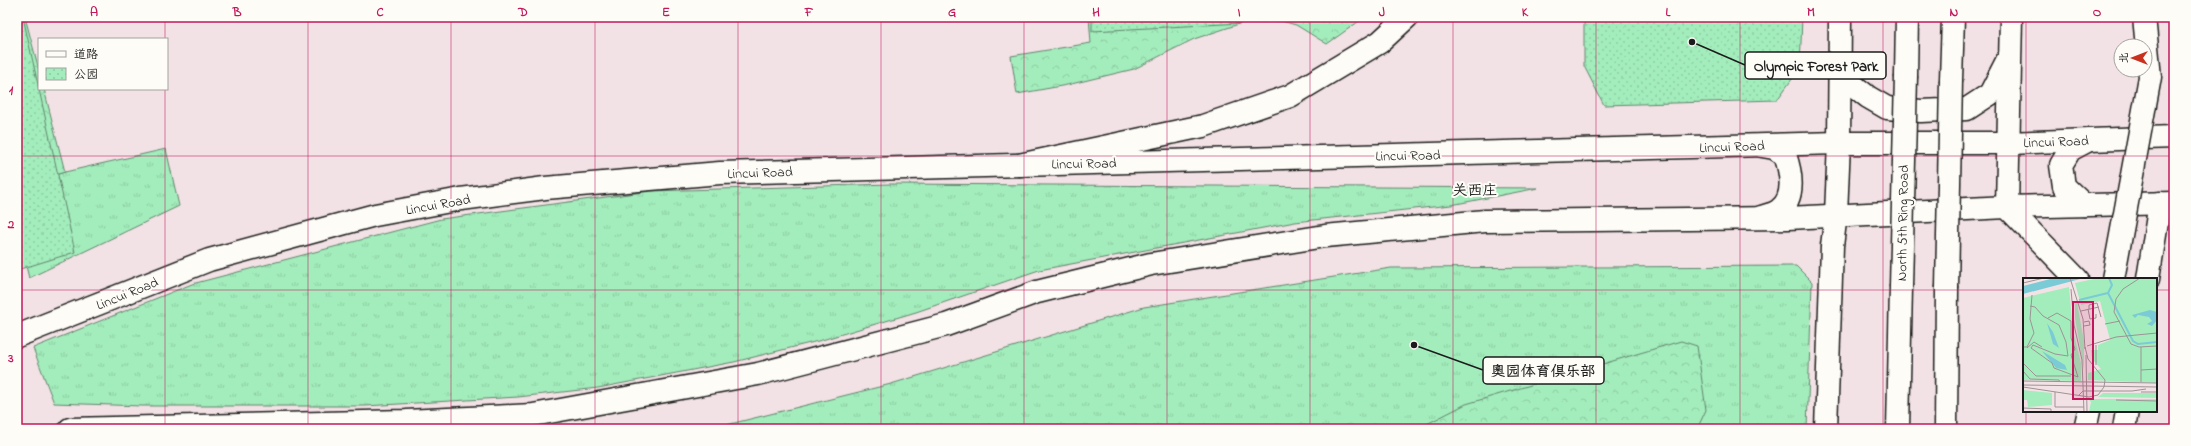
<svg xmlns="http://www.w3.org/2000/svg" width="2191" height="446" viewBox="0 0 2191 446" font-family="'Indie Flower','LXGW WenKai TC',sans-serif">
	<defs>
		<pattern id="grass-tufts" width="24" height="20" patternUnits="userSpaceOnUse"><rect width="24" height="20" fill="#a3edbc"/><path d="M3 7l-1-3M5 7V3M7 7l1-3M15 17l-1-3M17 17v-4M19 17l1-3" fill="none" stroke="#8ccba1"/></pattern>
		<pattern id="forest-crowns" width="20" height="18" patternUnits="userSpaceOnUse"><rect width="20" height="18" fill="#a3edbc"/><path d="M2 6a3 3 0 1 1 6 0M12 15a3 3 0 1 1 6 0" fill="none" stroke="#8ccba1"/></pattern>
		<pattern id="park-dots" width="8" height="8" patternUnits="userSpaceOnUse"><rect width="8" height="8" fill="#a3edbc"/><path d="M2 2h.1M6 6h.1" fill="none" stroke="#8ccba1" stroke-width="1.8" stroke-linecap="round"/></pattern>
	</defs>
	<rect width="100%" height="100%" fill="#f3e2e5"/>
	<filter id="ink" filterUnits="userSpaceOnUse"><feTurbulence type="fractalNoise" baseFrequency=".025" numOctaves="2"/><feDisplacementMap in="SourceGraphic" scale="8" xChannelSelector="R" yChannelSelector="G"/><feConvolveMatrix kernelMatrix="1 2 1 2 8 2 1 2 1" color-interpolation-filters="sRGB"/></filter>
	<g filter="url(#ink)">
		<!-- grass -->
		<g fill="url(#grass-tufts)" stroke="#60846c">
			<path d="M166 149 179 206 29 278 17 230V186L65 172Z"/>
			<path d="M891 184 1538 188 1451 205 1295 222 1039 270 916 312 822 340 734 362 598 388 518 397 365 406H142L54 403 33 348 192 284 441 219 651 191Z"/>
			<path d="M1796 266 1812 282 1807 429H710L891 384 1144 307 1391 268Z"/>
		</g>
		<!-- forest -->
		<g fill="url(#forest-crowns)" stroke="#60846c">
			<path d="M17 17H25L39 70V89H44L65 172 17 186Z"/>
			<path d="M1089 17H1260L1194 39 1134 69 1067 85 1017 94 1011 56 1091 43Z"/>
			<path d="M1267 17H1365L1327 44 1296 25Z"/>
			<path d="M1681 341 1697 346 1706 410 1697 429H1417L1466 404Z"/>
		</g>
		<!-- park -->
		<g fill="url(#park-dots)" stroke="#60846c">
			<path d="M17 17H23L75 252 17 270Z"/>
			<path d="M1092 17H1302L1299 20 1092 31Z"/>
			<path d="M1584 17H1802L1800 68 1777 100 1604 105 1584 66Z"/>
		</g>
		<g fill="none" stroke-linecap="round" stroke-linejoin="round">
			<defs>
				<g id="tertiary">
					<path d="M2011 17 2007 207 2077 279"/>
					<path d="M1839 64 1853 85 1868 97 1887 108 1921 111 1967 109 1990 94 2008 59"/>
					<path d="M2148 279 2160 203"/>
					<path d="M1826 429 1832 246 1836 214 1839 143 1840 17"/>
					<path d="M2124 429 2127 411"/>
				</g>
				<g id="primary">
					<path d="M2084 205 2064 186 2061 165 2070 150 2089 140"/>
					<path d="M1761 217C1767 215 1774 214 1779 210 1796 198 1791 172 1785 155L1774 148 1762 146"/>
					<path d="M17 336 209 260 375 215 461 199 545 188 720 173 1839 143H2008L2174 137"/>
					<path d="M70 429 406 421 533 415 758 374 946 325 1037 292 1151 264 1325 236 1485 221 1788 218 2007 207 2174 203"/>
				</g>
				<g id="motorway">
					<path d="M1906 76 1907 17"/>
					<path d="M1951 80 1953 17"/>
					<path d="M1019 165 1203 126 1290 96 1380 42 1407 17"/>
					<path d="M1898 429 1901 287"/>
					<path d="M1946 429 1947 288"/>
					<path d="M2085 429 2089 411"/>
				</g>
			</defs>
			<!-- tertiary casing -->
			<use href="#tertiary" stroke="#1c1c1c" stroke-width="25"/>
			<!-- primary casing -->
			<use href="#primary" stroke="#1c1c1c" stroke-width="25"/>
			<!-- motorway casing -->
			<use href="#motorway" stroke="#1c1c1c" stroke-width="25"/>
			<!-- tertiary -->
			<use href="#tertiary" stroke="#fdfcf7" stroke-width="22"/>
			<!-- primary -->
			<use href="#primary" stroke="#fdfcf7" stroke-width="22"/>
			<!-- motorway -->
			<use href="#motorway" stroke="#fdfcf7" stroke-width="22"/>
			<defs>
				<g id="motorway-bridge">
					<path d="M2113 279 2150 77 2144 17"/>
					<path d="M1901 287 1906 76"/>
					<path d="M1947 288 1951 80"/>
				</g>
			</defs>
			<!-- motorway-bridge casing -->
			<use href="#motorway-bridge" stroke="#1c1c1c" stroke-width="25" stroke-linecap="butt"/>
			<!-- motorway-bridge -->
			<use href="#motorway-bridge" stroke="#fdfcf7" stroke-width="22"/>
		</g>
	</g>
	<!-- grid -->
	<path fill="none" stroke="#c2185b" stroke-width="1" stroke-opacity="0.55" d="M165 17V39M308 17V429M451 17V429M595 17V429M738 17V429M881 17V429M1024 17V429M1167 17V429M1310 17V429M1453 17V429M1596 17V429M1740 17V429M1883 17V429M2026 17V279M165 89V429M17 156H2174M17 290H2024M2156 290H2174M2026 411V429"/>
	<g text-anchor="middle" stroke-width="4" stroke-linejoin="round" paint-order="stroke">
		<!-- street labels -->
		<g font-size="14" fill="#1c1c1c" stroke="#fdfcf7">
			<text transform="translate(2056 141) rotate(-2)" y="5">Lincui Road</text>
			<text transform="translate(1732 146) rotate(-2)" y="5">Lincui Road</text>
			<text transform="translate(1408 155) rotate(-1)" y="5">Lincui Road</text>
			<text transform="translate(1084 163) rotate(-1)" y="5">Lincui Road</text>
			<text transform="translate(760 172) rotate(-2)" y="5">Lincui Road</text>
			<text transform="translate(438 204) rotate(-10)" y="5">Lincui Road</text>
			<text transform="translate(1902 223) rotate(-89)" y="5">North 5th Ring Road</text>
			<text transform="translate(127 293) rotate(-22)" y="5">Lincui Road</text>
		</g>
		<!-- neighbourhood labels -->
		<g font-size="15" fill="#1c1c1c" stroke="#fdfcf7">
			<text x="1475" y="195">关西庄</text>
		</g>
	</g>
	<!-- overview -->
	<g transform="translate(2023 278)">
		<rect width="134" height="134" fill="#f3e2e5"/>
		<path d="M46 9 50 53 58 85V103L0 102V20ZM54 25 61 63V92L52 40V26Z" fill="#a3edbc"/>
		<path d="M80 115H134V120L75 119Z" fill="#a3edbc"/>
		<path d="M76 0H134V105L65 102V95L78 91 69 81 68 72H75V67L87 62 77 23 58 27 52 5ZM0 112 29 115V127L5 129 4 122H0Z" fill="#a3edbc"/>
		<path d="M88 69 92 84 81 87 78 75ZM65 121H134V134H66L68 124Z" fill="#a3edbc"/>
		<path d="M31 0H61L0 16V8ZM127 32 134 34V42L129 48 124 46 129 43 126 39 115 37 112 40 109 37ZM24 45 30 54 36 70 30 66ZM19 73 42 87 44 92 33 90Z" fill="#7bcbd6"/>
		<path fill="none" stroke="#7bcbd6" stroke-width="2" d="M85 15 89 7 86 0M56 22 85 15 110 63 115 66 134 64"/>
		<path fill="none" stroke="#9d9395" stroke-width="1" d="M47 0 60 41 62 71M117 0 100 11 93 21 91 34 108 66 116 69 134 68M0 5 21 0M48 11 51 47 59 82 61 134M7 28 12 29 20 38 36 47 43 64 45 78 32 76 10 67 8 70 29 85 31 90 55 99 48 77 52 71 48 60V43L34 35 25 40M65 31 67 41 73 40V36M66 31V27L74 25 78 39M58 33 76 29M61 44 66 43 67 47 61 48M82 46 97 43M73 67V87M64 68 93 59 134 55M0 69H4L11 55 7 41 9 17M118 69V104M4 70 11 64 19 69M63 77 64 134M0 85 13 98H48M118 92 134 91M0 93 7 101 36 102 37 104M0 103 134 105M0 107 134 109M0 109 66 119 75 117 81 109 82 102 65 81 62 69M109 113 123 111M32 114V129H61M118 114H134M56 117 60 113H109M93 122 134 123M0 130 28 131V134"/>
		<path fill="#c2185b" fill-opacity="0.15" stroke="#c2185b" stroke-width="2" d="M50 24H70V121H50Z"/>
		<rect width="134" height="134" fill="none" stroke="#1c1c1c" stroke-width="2"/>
	</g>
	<!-- callouts -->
	<path fill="none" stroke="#1c1c1c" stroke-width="1.5" d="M1692 42L1745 65M1414 345L1483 370"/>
	<g fill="#1c1c1c" stroke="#fdfcf7" stroke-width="1.5">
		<circle cx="1692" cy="42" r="4"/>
		<circle cx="1414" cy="345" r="4"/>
	</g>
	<g fill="#fdfcf7" stroke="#1c1c1c" stroke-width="1.5">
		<rect x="1745" y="52" width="141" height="27" rx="4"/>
		<rect x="1483" y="357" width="121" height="27" rx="4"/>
	</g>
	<g font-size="15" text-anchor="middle" font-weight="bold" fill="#1c1c1c">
		<text x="1816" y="71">Olympic Forest Park</text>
		<text x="1543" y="376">奥园体育俱乐部</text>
	</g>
	<!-- margin -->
	<rect width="2191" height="446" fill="none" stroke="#fdfcf7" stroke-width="44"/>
	<!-- legend -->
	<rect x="38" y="38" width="130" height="52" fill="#fdfcf7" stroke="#a3a29f"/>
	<rect x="46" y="51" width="20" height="6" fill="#fdfcf7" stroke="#a3a29f"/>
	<text x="74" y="58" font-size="12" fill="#1c1c1c">道路</text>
	<rect x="46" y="68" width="20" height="12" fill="url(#park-dots)" stroke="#a3a29f"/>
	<text x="74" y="78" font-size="12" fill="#1c1c1c">公园</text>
	<!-- north arrow -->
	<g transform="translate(2133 58) rotate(270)"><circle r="19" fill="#fdfcf7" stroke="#a3a29f"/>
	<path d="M0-3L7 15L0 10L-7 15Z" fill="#c8321e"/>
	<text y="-6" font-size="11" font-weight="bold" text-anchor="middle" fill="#1c1c1c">北</text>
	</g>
	<rect x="22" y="22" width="2147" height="402" fill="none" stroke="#c2185b" stroke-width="1.5"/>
	<g font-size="13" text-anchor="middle" font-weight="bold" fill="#c2185b">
		<text x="94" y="16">A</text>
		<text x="237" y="16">B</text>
		<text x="380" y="16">C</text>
		<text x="523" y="16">D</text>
		<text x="666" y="16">E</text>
		<text x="809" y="16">F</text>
		<text x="952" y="16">G</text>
		<text x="1096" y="16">H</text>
		<text x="1239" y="16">I</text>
		<text x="1382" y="16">J</text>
		<text x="1525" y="16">K</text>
		<text x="1668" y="16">L</text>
		<text x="1811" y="16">M</text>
		<text x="1954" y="16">N</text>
		<text x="2097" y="16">O</text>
		<text x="11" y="94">1</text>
		<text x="11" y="228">2</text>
		<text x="11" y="362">3</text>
	</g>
</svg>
